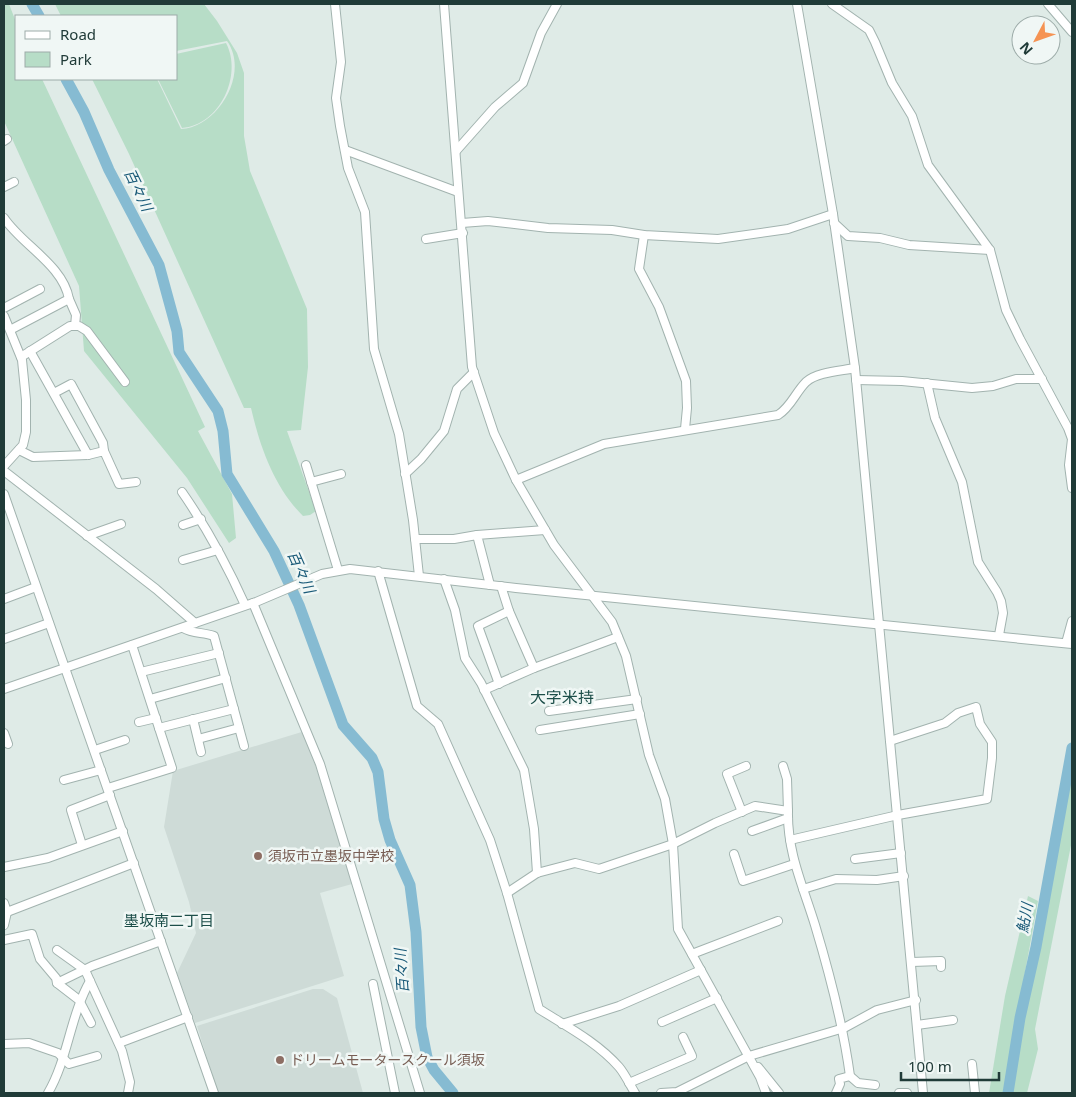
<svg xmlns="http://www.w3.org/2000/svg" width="1076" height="1097" viewBox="0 0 1076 1097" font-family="'Noto Sans','Noto Sans JP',sans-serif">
	<rect width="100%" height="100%" fill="#dfebe7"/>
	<!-- built -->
	<g fill="#cedbd7">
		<path d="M305 731 352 884 320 893 344 976 195 1023 177 973 196 933 189 902 164 827 173 771Z"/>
		<path d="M313 989H323L337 998 363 1093H218L197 1026Z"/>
	</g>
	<!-- green -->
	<g fill="#b7ddc7">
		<path d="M4 4H9L16 22V79H42L205 427 198 431 232 494 236 538 229 543 187 478 84 351 79 286 4 121Z"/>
		<path d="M55 4H204L217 21 237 53 244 73V136L250 171 307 309 308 367 301 430 287 431 316 511 310 515 303 516C274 487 260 447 251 408H244L129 154 92 79H157L181 129C218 127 250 73 227 41L176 51V16H61Z"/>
		<path d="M226 43C243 75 220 125 182 128L158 79H176V54Z"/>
		<path d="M1072 770V840L1035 1029 1038 1049 1027 1093H1011L1022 1023 1051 887Z"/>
		<path d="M1028 896 1038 901 1003 1093H989L1005 996Z"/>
	</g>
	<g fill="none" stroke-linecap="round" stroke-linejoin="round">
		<!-- river -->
		<g stroke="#86bbd2" stroke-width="11">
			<path d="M32 4 39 16"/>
			<path d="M66 79 84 112 109 170 159 265 177 331 179 352 218 411 223 431 227 474 274 551 299 605 343 725 372 758 378 772 384 819 390 840 410 885 416 932 421 1027 427 1057 434 1070 453 1093"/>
			<path d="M1008 1093 1020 1018 1036 947 1072 748"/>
		</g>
		<defs>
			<g id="minor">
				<path d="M335 4 341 62 336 98 340 126 348 168 365 212 374 349 399 434 413 520 419 576"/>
				<path d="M444 4 472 367 494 433 516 480 554 545 612 622 626 656 649 755 665 799 673 844 678 929 760 1077 766 1093"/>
				<path d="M797 4 833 214 855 368 923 1093"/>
				<path d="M832 4 869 30 875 42 892 83 912 116 928 165 990 250 1006 310 1020 339 1068 428 1072 439 1069 465 1072 488"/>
				<path d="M1048 4 1072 32"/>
				<path d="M4 141 7 139"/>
				<path d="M345 150 458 192"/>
				<path d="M456 151 495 107 523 83 541 33 557 4"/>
				<path d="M4 187 14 182"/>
				<path d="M4 218C22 245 63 265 69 299L10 330"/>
				<path d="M462 223 488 221 548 228 612 230 644 235 718 239 788 229 833 214"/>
				<path d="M834 223 848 236 880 238 909 245 990 250"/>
				<path d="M644 235 639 269 659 307 686 381 687 408 685 429"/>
				<path d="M426 239 463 233"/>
				<path d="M69 299 76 315 75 326"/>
				<path d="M4 308 40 289"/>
				<path d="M4 316 22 360 26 400V432L23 445 4 466"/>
				<path d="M30 351 88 455"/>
				<path d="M21 357 70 326H79L87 331 125 382"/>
				<path d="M856 380 902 381 972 388 993 386 1016 379H1042"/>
				<path d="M927 383 935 418 962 482 978 562 997 592 1001 601 1003 613 999 635"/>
				<path d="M54 393 71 384 103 443 104 451"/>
				<path d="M19 450 33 457 88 455 104 451 119 484 136 482"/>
				<path d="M306 465 338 570"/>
				<path d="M4 471 156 589 195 623"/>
				<path d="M405 474 421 459 444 431 457 389 474 372"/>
				<path d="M516 480 604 444 778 415C791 407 795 393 806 382 817 372 841 371 855 368"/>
				<path d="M311 482 341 474"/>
				<path d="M182 492C207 528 227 565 245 605"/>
				<path d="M4 494 214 1093"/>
				<path d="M183 525 201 519"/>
				<path d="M87 536 121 524"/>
				<path d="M415 539H454L477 535"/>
				<path d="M183 560 218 550"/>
				<path d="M378 571 417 706 438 724 490 840 507 893 539 1009C566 1026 597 1042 619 1067 625 1074 630 1085 635 1093"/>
				<path d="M444 579 455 610 465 658 481 683 524 770 534 829 537 873"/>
				<path d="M490 585 477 535 545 530"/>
				<path d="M501 586 509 611 534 668"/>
				<path d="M4 599 36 587"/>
				<path d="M253 603 320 764 420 1093"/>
				<path d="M183 628C193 634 203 632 214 636L244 746"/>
				<path d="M4 639 49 623"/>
				<path d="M1066 643 1072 621"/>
				<path d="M141 672 219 653"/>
				<path d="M499 684 478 626 509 611"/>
				<path d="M4 689 256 602 322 574 350 569 516 588 1072 644"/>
				<path d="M484 690 534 668 618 637"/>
				<path d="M150 699 226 678"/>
				<path d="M549 711 637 699"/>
				<path d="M193 719 201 752"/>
				<path d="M139 722 156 718"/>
				<path d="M159 728 234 709"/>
				<path d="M540 730 640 714"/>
				<path d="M4 733 8 744"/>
				<path d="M198 739 239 728"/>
				<path d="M95 750 125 740"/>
				<path d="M783 766 787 779 788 811"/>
				<path d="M64 780 101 770"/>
				<path d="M108 788 172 768 132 645"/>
				<path d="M742 812 727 774 746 766"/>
				<path d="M752 831 788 818"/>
				<path d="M790 840 898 815 987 799 992 758V742L980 724 976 707 958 713 945 723 890 741"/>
				<path d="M82 845 71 810 110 795"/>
				<path d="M734 854 743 881 794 864"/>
				<path d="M855 859 901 853"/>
				<path d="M4 867 48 858 123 831"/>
				<path d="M803 889 836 879 877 880 904 876"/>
				<path d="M507 893 537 873 575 863 599 869 673 844 715 823 755 806 788 811C787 852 803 886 815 925 830 975 843 1024 850 1076L858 1083 875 1085"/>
				<path d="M4 903 7 912 4 925"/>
				<path d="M7 912 134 863"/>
				<path d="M4 940 32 934 40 959 56 978 57 983 79 1000 91 1023"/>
				<path d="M57 950 85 970 122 1051 130 1082 128 1093"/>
				<path d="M692 954 778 921"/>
				<path d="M912 962 941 961V967"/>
				<path d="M57 983 92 966 161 941"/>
				<path d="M373 984 395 1093"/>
				<path d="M662 1022 717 998"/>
				<path d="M562 1024 619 1006 701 970"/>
				<path d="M917 1025 953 1020"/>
				<path d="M119 1043 188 1017"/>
				<path d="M4 1044 29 1043 58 1053 69 1064 97 1056"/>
				<path d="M972 1064 975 1093"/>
				<path d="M758 1067 779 1093"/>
				<path d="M629 1083 692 1056 683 1037"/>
				<path d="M48 1093C68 1059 70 1016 90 981"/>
				<path d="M661 1093 677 1092 749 1056 844 1028 877 1010 916 1000"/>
				<path d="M836 1093 840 1084 839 1079 850 1076"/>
				<path d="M899 1093H907"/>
			</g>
		</defs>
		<!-- minor casing -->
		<use href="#minor" stroke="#a2b3af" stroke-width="10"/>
		<!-- minor -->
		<use href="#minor" stroke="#fff" stroke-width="8"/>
	</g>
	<!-- markers -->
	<g fill="#8d6e63" stroke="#f0f7f5" stroke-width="2">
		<circle cx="258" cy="856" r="5"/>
		<circle cx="280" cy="1060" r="5"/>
	</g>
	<g text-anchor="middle" stroke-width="5" stroke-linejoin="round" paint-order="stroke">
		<!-- education labels -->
		<g font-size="14" fill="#785e54" stroke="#f0f7f5" text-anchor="start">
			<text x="268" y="861">須坂市立墨坂中学校</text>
			<text x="290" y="1065">ドリームモータースクール須坂</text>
		</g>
		<!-- water labels -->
		<g font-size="15" font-style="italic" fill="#195a78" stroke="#f0f7f5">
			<text transform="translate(138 190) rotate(64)" y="5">百々川</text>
			<text transform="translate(301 572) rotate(66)" y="5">百々川</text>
			<text transform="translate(1025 918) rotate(-80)" y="5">鮎川</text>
			<text transform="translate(402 971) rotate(-94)" y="5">百々川</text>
		</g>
		<!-- neighbourhood labels -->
		<g font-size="15" fill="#1c4e49" stroke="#f0f7f5">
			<text x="169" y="926">墨坂南二丁目</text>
		</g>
		<!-- quarter labels -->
		<g font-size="16" fill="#1c4e49" stroke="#f0f7f5">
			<text x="562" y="703">大字米持</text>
		</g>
	</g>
	<!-- border -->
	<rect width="1076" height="1097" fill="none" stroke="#203b38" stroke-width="10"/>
	<!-- legend -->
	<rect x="15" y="15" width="162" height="65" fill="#f0f7f5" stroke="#9daca9"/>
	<rect x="25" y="31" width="25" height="8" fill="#ffffff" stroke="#9daca9"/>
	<text x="60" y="40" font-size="15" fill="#203b38">Road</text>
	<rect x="25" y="52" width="25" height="15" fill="#b7ddc7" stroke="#9daca9"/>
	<text x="60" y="65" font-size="15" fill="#203b38">Park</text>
	<!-- north arrow -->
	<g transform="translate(1036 40) rotate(229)"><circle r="24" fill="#f0f7f5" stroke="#9daca9"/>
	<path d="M0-4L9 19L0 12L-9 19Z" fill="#f59353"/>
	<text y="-8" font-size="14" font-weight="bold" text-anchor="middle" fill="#203b38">N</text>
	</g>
	<!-- scale -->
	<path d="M901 1072v8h98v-8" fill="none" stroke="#203b38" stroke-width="2.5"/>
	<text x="908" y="1072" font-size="15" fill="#203b38" stroke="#f0f7f5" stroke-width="4" paint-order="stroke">100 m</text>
</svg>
